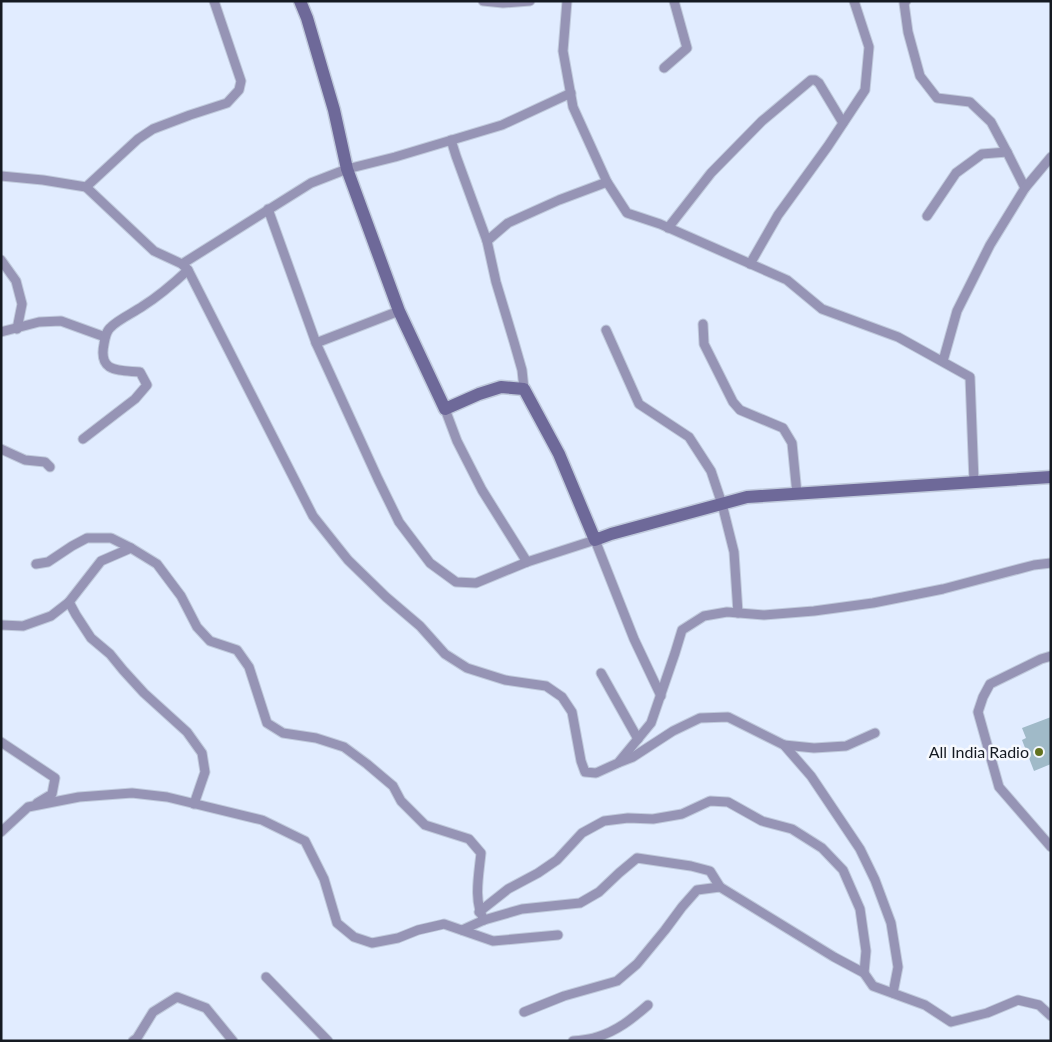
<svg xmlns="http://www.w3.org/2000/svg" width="1052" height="1042" viewBox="0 0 1052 1042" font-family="Lato,sans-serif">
	<rect width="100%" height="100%" fill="#e1ecff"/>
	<!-- building -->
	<path fill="#a0bac8" d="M1051 717V764L1034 771 1022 740 1026 738 1022 728Z"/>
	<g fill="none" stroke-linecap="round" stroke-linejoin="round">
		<defs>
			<g id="street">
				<path d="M483 1 503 3 530 1"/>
				<path d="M567 1 563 51 573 107 607 182 627 213 660 224 787 280 822 309 898 337 970 377 974 482"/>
				<path d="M906 1 904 3 908 32 920 76 937 98 970 102 991 122 1007 152"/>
				<path d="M664 68 687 48 674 1"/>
				<path d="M451 140 456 156 487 241 496 282 514 342 522 370 524 389"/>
				<path d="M1 176 43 180 86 187 138 139 153 129 190 115 227 103 239 90 241 81 214 1"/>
				<path d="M268 209 316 343 378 479 399 522 430 563 456 582 476 583 527 562"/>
				<path d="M927 216 956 173 982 154 1007 152 1025 188"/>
				<path d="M668 228 711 173 762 121 811 80H815L819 83 843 123"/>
				<path d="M487 241 508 223 559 200 607 182"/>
				<path d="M1 260 16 281 22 304 17 329"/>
				<path d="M182 264 311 183 347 169 395 157 502 125 571 93"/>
				<path d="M750 264 778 215 828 146 865 90 869 47 854 1"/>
				<path d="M188 270 313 516 348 560 386 597 420 626 445 654 467 668 505 680 546 686 562 697 572 712 581 761 585 772 596 773 618 763 651 723 675 653 682 630 704 616 727 612 764 615 814 611 873 603 943 589 1034 565 1051 563"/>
				<path d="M703 324 704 344 733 402 740 410 783 428 792 443 797 494"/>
				<path d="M606 330 639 404 689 437 711 471 722 504 734 552 738 613"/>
				<path d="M1 332 39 322 61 321 105 337"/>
				<path d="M316 343 399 311"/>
				<path d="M943 361 957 311 990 245 1025 188 1051 157"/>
				<path d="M445 409 457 441 482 490 527 562 595 540 634 639 661 696"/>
				<path d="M83 439 135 399 147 385 140 372C119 370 98 373 104 344 105 338 106 331 111 327 119 319 133 313 143 306 159 296 174 283 188 270L182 264 154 251 86 187"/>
				<path d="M1 449 25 460 45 462 50 467"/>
				<path d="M36 564 48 562 72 546 87 538H111L131 548 157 564 181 596 197 627 210 641 237 650 249 667 267 723 283 733 316 738 344 747 367 764 393 786 401 801 425 825 469 839 481 853C479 874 473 901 484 920"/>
				<path d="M69 602 76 615 91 638 110 654 123 670 144 693 187 732 202 753 205 772 194 804"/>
				<path d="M1 625 23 626 51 616 69 602 101 561 131 548"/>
				<path d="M1051 656 1041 659 990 684 983 697 978 712 999 787 1051 847"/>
				<path d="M601 673 638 739"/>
				<path d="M1 742 55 778 52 794 37 803"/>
				<path d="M784 745 814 748 846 746 875 733"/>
				<path d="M620 762 633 757 673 731 700 718 728 717 784 745 811 776 860 849 875 880 891 923 898 967 893 993"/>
				<path d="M1 832 28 807 79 797 132 793 167 797 262 820 305 841 324 879 337 923 354 937 372 943 398 938 418 930 444 924 493 941 558 935"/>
				<path d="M479 912 508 889 538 873 557 860 582 833 604 821 628 818 653 819 682 814 710 801 728 802 762 821 792 829 822 848 843 870 860 909 866 951 864 973"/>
				<path d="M462 930 484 920 522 909 580 903 599 892 619 873 637 858 691 866 710 871 720 887"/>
				<path d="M266 977 328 1041"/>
				<path d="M524 1012 564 996 617 981 637 964 665 930 682 907 697 890 720 887 834 957 864 973 873 986 925 1005 951 1022 987 1013 1018 1000 1039 1005 1051 1016"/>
				<path d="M133 1041 137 1038 153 1012 177 997 206 1008 233 1041"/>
				<path d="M573 1041C581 1040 589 1040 597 1037 617 1031 632 1019 648 1005"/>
			</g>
			<path id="secondary" d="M300 1 307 18 334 110 347 169 399 311 445 409 479 394 501 387 524 389 559 454 595 540 611 534 747 497 1051 477"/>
		</defs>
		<!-- street casing -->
		<use href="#street" stroke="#c0cadc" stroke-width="11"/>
		<!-- secondary casing -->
		<use href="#secondary" stroke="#c0cadc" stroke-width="15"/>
		<!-- street -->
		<use href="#street" stroke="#9694b5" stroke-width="9"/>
		<!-- secondary -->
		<use href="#secondary" stroke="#6e6999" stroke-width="12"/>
	</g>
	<!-- markers -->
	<circle fill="#63721f" stroke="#f6f9fe" stroke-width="2" cx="1039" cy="752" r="5"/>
	<g text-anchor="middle" stroke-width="5" stroke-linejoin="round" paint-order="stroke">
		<!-- poi labels -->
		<g font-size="16" fill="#151a22" stroke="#f6f9fe" text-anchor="end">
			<text x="1029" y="758">All India Radio</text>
		</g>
	</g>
	<!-- border -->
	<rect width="1052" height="1042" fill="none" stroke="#151a22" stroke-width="5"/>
</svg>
